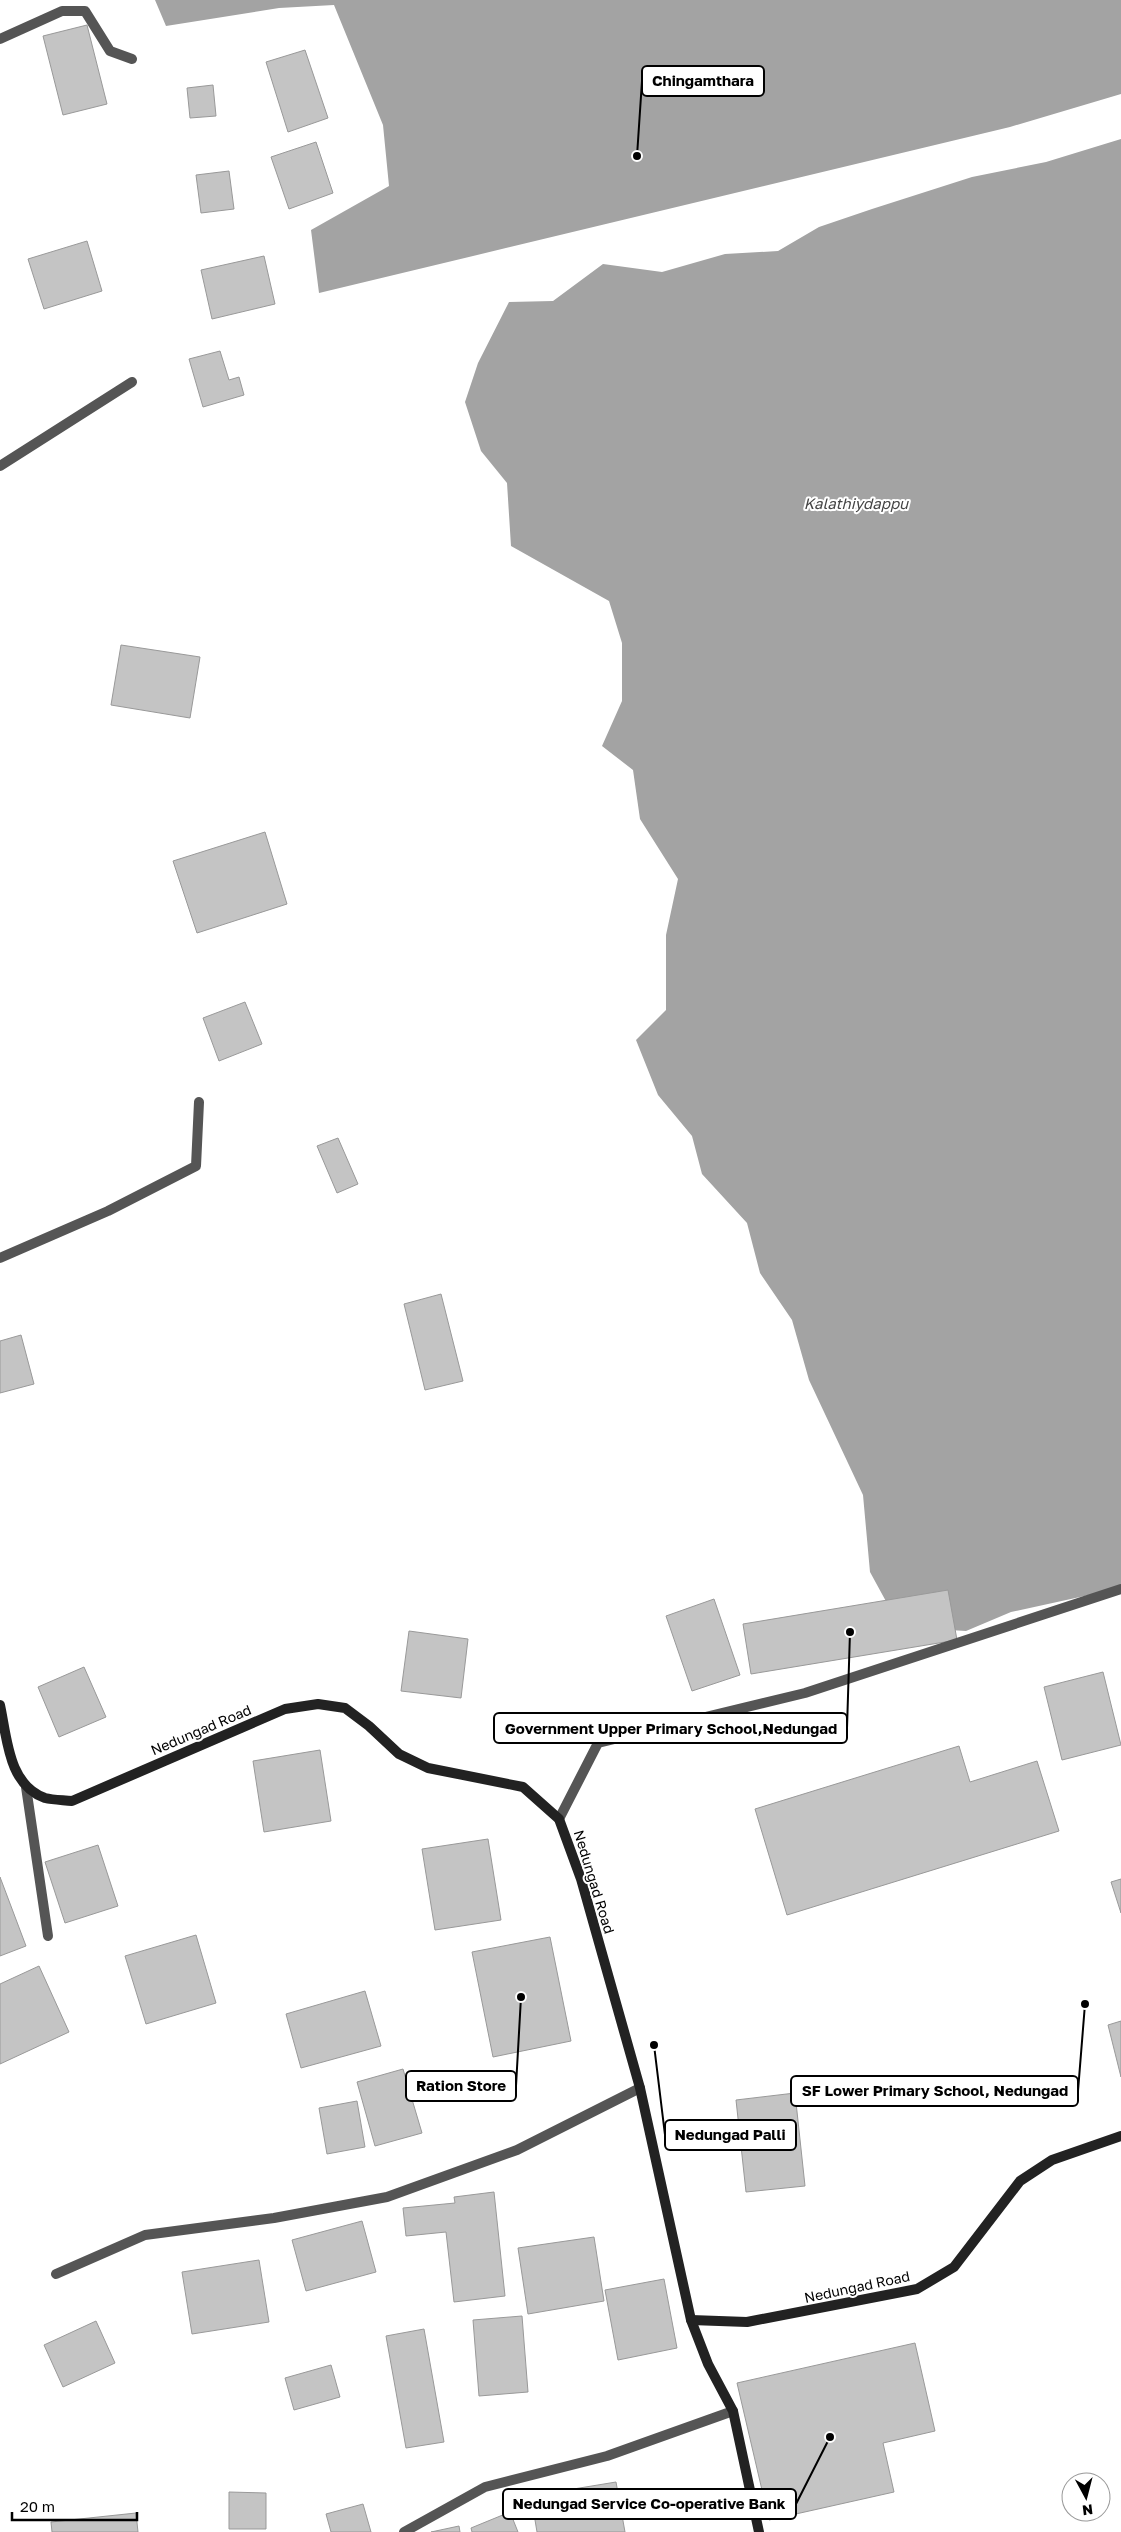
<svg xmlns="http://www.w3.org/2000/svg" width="1121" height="2532" viewBox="0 0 1121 2532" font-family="'Golos Text',sans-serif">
	<rect width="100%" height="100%" fill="#fff"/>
	<!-- water -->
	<g fill="#a3a3a3">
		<path d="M155 0H1121V94L1010 127 319 293 311 230 389 186 383 125 334 5 279 8 166 26Z"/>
		<path d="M1121 139V1588L1011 1612 966 1631 900 1627 870 1572 863 1495 809 1380 792 1320 760 1273 747 1223 702 1174 692 1136 658 1095 636 1040 666 1010V935L678 879 640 819 633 770 602 746 622 701V643L609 601 511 546 507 483 481 451 465 402 478 363 509 302 553 301 603 264 662 272 725 254 778 251 819 227 872 209 972 177 1046 162Z"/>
	</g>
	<!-- building -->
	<g fill="#c4c4c4" stroke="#999">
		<path d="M87 25 107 104 63 115 43 36Z"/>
		<path d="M305 50 328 118 288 132 266 62Z"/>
		<path d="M213 85 216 116 190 118 187 88Z"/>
		<path d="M316 142 333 193 289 209 271 157Z"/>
		<path d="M229 171 234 209 201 213 196 175Z"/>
		<path d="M87 241 102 291 44 309 28 259Z"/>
		<path d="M264 256 275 304 212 319 201 270Z"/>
		<path d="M220 351 229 380 239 377 244 395 203 407 189 359Z"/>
		<path d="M121 645 200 657 190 718 111 705Z"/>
		<path d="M265 832 287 904 197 933 173 861Z"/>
		<path d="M245 1002 262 1044 219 1061 203 1018Z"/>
		<path d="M338 1138 358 1184 337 1193 317 1146Z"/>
		<path d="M441 1294 463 1381 425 1390 404 1304Z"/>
		<path d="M21 1335 34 1384 0 1393V1341Z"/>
		<path d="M948 1590 957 1640 751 1674 743 1624Z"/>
		<path d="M714 1599 740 1675 692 1691 666 1616Z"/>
		<path d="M409 1631 468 1639 461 1698 401 1691Z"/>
		<path d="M84 1667 106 1717 59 1737 38 1687Z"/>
		<path d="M1103 1672 1121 1745 1062 1760 1044 1687Z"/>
		<path d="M959 1746 970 1782 1037 1761 1059 1831 787 1915 755 1809Z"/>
		<path d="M320 1750 331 1821 264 1832 253 1761Z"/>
		<path d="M488 1839 501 1920 435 1930 422 1849Z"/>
		<path d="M98 1845 118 1906 65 1923 45 1862Z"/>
		<path d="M0 1877 26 1946 0 1956Z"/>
		<path d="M1121 1879V1913L1111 1882Z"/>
		<path d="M196 1935 216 2003 146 2024 125 1956Z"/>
		<path d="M550 1937 571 2041 493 2057 472 1952Z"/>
		<path d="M39 1966 69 2032 0 2064V1984Z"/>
		<path d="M365 1991 381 2046 301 2068 286 2014Z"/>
		<path d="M1121 2021V2077L1108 2025Z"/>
		<path d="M403 2069 422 2133 375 2146 357 2082Z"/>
		<path d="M795 2093 805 2186 746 2192 736 2100Z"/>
		<path d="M357 2101 365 2147 327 2154 319 2108Z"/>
		<path d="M494 2192 505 2296 454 2302 446 2232 406 2236 403 2208 455 2203 454 2197Z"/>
		<path d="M362 2221 376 2272 306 2291 292 2240Z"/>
		<path d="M594 2237 604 2301 528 2314 518 2248Z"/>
		<path d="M259 2260 269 2322 192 2334 182 2272Z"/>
		<path d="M664 2279 677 2348 618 2360 605 2290Z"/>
		<path d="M522 2316 528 2392 479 2396 473 2320Z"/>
		<path d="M96 2321 115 2363 63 2387 44 2345Z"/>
		<path d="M424 2329 444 2442 406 2448 386 2336Z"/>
		<path d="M915 2343 935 2431 883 2443 894 2492 769 2520 737 2383Z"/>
		<path d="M331 2365 340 2397 294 2410 285 2378Z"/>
		<path d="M616 2482 625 2532H537L531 2496Z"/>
		<path d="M229 2492 266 2493V2529H229Z"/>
		<path d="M363 2504 371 2532H331L326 2514Z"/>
		<path d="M510 2512 518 2532H472L471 2528Z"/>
		<path d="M136 2513 138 2532H52L51 2522Z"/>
		<path d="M459 2526 460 2532H431Z"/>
	</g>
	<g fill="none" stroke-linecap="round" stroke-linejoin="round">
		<!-- street -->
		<g stroke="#555" stroke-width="10">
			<path d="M0 39 62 11H85L110 51 132 59"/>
			<path d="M0 466 132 382"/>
			<path d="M0 1258 108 1211 196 1166 199 1102"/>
			<path d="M26 1787 48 1936"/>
			<path d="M559 1819 598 1743 805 1693 1121 1589"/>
			<path d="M56 2274 145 2235 274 2218 387 2197 517 2150 640 2088"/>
			<path d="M404 2532 485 2487 607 2456 733 2411"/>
		</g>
		<!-- secondary -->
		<g stroke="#222" stroke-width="10">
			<path d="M0 1705C7 1737 8 1785 45 1798 53 1800 63 1800 72 1801L285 1709 318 1704 345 1708 369 1726 399 1754 428 1768 523 1787 559 1819 581 1879 640 2088 691 2320 708 2364 733 2411 759 2532"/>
			<path d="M691 2320 747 2322 917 2289 954 2267 1020 2181 1052 2160 1121 2136"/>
		</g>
	</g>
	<g text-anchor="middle" stroke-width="4" stroke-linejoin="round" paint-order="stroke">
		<!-- street labels -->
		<g font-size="14" fill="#000" stroke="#fff">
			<text transform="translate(201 1730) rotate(-23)" y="5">Nedungad Road</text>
			<text transform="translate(594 1882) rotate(73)" y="5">Nedungad Road</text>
			<text transform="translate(857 2287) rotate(-12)" y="5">Nedungad Road</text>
		</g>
		<!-- water labels -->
		<g font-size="15" font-style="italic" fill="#444" stroke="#fff">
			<text x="856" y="509">Kalathiydappu</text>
		</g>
	</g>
	<!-- callouts -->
	<path fill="none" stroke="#000" stroke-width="2" d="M637 156L642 81M850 1632L847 1728M521 1997L516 2086M1085 2004L1078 2091M654 2045L665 2135M830 2437L796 2504"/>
	<g fill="#000" stroke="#fff" stroke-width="2">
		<circle cx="637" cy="156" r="5"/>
		<circle cx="850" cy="1632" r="5"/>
		<circle cx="521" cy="1997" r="5"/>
		<circle cx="1085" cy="2004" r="5"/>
		<circle cx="654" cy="2045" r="5"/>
		<circle cx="830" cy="2437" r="5"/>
	</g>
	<g fill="#fff" stroke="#000" stroke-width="2">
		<rect x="642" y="66" width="122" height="30" rx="5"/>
		<rect x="494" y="1713" width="353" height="30" rx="5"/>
		<rect x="406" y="2071" width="110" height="30" rx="5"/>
		<rect x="791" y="2076" width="287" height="30" rx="5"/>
		<rect x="665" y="2120" width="131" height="30" rx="5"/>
		<rect x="503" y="2489" width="293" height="30" rx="5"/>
	</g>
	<g font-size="15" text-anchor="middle" font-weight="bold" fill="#000">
		<text x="703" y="86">Chingamthara</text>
		<text x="671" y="1734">Government Upper Primary School,Nedungad</text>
		<text x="461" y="2091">Ration Store</text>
		<text x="935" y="2096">SF Lower Primary School, Nedungad</text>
		<text x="730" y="2140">Nedungad Palli</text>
		<text x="649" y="2509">Nedungad Service Co-operative Bank</text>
	</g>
	<!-- north arrow -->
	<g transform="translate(1086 2497) rotate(173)"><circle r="24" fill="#ffffff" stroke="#999999"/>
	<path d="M0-4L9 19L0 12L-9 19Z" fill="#000000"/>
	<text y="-8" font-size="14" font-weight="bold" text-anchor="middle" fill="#000000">N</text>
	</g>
	<!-- scale -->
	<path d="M12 2512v8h125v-8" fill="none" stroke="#000000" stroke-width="2.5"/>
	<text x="20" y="2512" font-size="15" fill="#000000" stroke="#ffffff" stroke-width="4" paint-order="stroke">20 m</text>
</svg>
